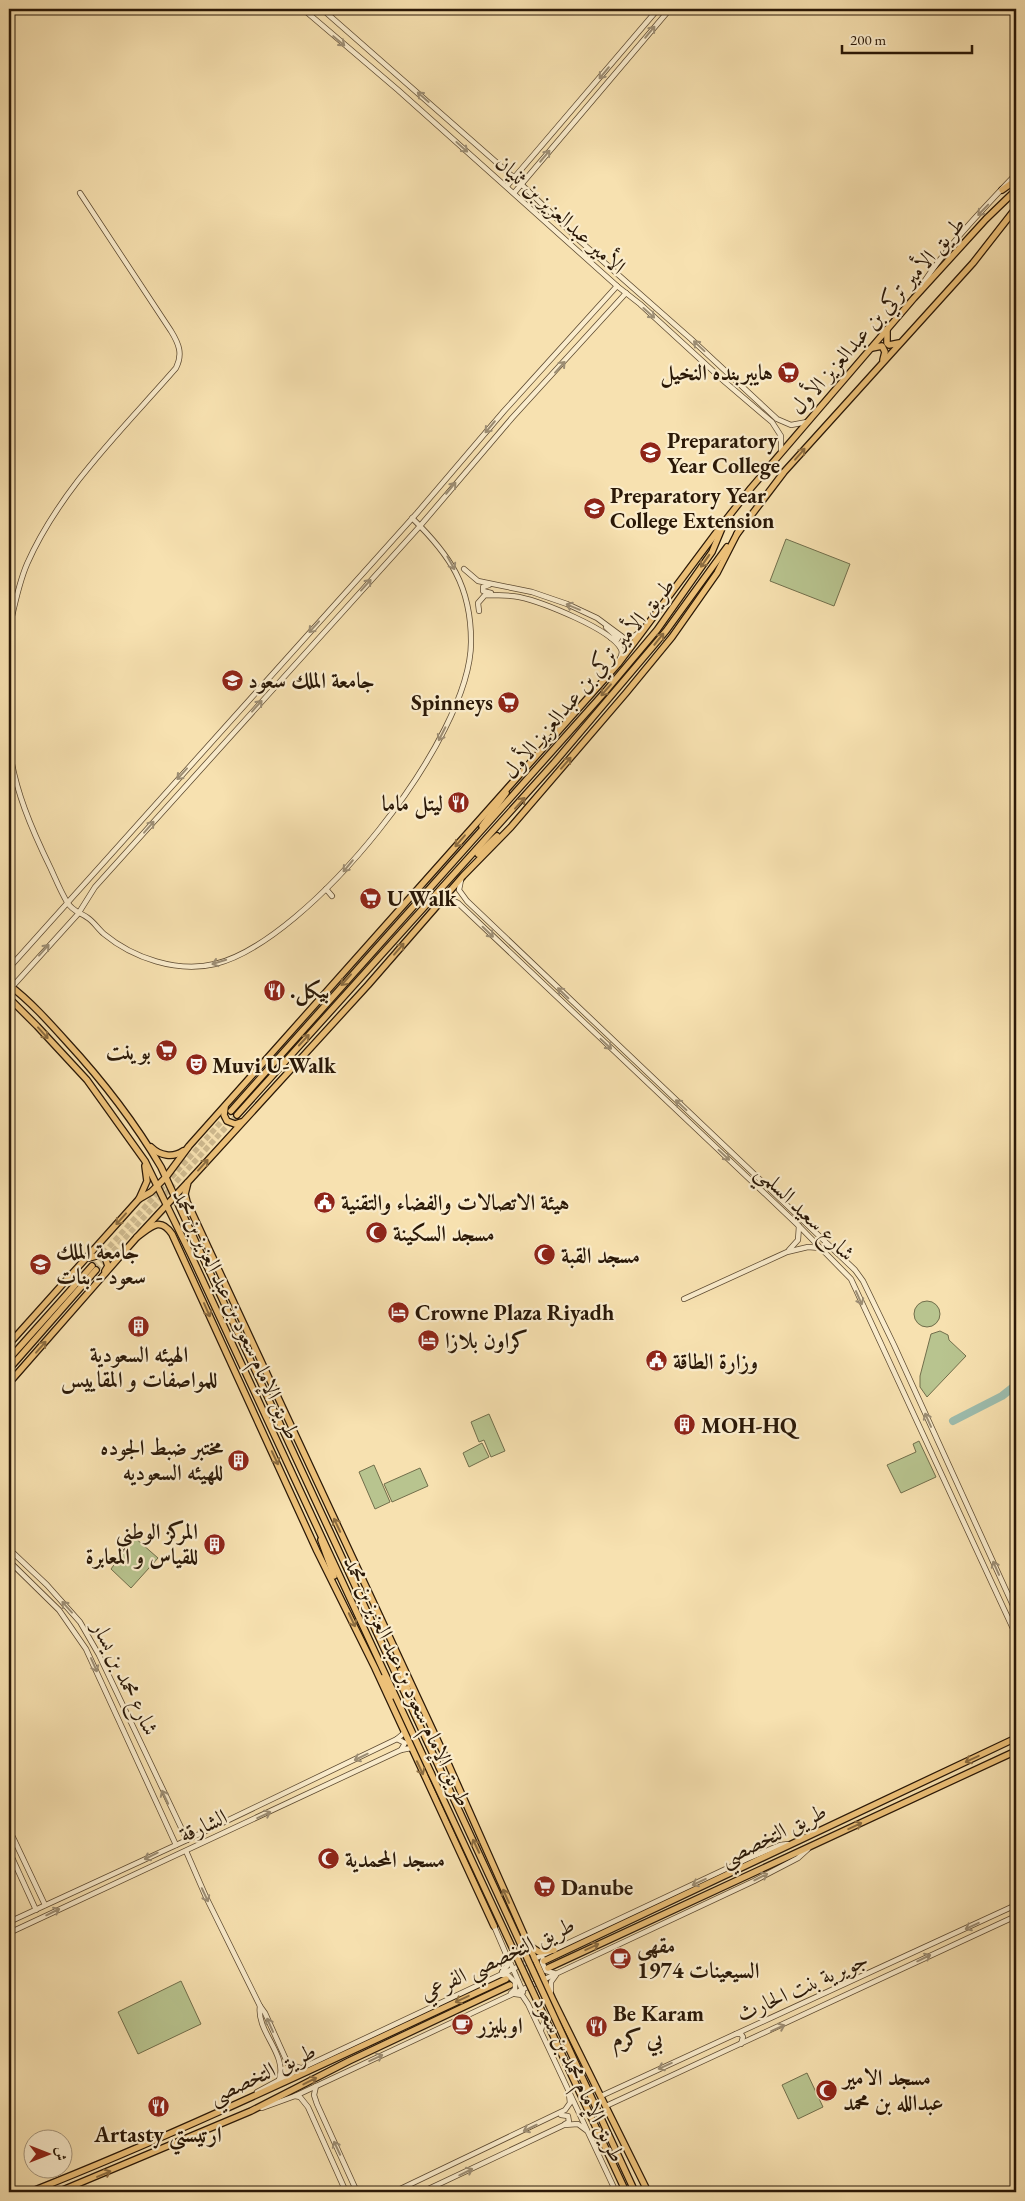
<svg xmlns="http://www.w3.org/2000/svg" width="1025" height="2201" viewBox="0 0 1025 2201" font-family="'EB Garamond',Amiri,serif">
	<rect width="100%" height="100%" fill="#f7e1b0"/>
	<filter id="stains"><feTurbulence type="fractalNoise" baseFrequency=".004" numOctaves="4"/><feColorMatrix values="0 0 0 0 .2 0 0 0 0 .09 0 0 0 0 .02 0 0 0 .5 -.17"/></filter>
	<radialGradient id="worn" r=".72"><stop offset=".6" stop-color="#630" stop-opacity="0"/><stop offset="1" stop-color="#630" stop-opacity=".3"/></radialGradient>
	<!-- green -->
	<g fill="#b8c48f" stroke="#716e4b">
		<path d="M786 539 850 564 834 606 770 581Z"/>
		<circle cx="927" cy="1314" r="13"/>
		<path d="M940 1331 948 1335 949 1340 966 1356 927 1397 920 1387V1376L931 1334Z"/>
		<path d="M489 1414 505 1451 491 1457 484 1440 479 1442 471 1422Z"/>
		<path d="M919 1441 936 1477 901 1493 887 1465 916 1452 913 1444Z"/>
		<path d="M482 1443 489 1457 469 1467 463 1453Z"/>
		<path d="M374 1465 390 1502 375 1509 359 1472Z"/>
		<path d="M420 1468 428 1486 392 1502 384 1484Z"/>
		<path d="M134 1537 158 1558 131 1588 111 1569Z"/>
		<path d="M181 1981 201 2024 138 2054 118 2012Z"/>
		<path d="M807 2073 823 2107 798 2119 782 2085Z"/>
	</g>
	<g fill="none" stroke-linecap="round" stroke-linejoin="round">
		<!-- river -->
		<path stroke="#9dbdae" stroke-width="8" d="M953 1421 1002 1396 1016 1385"/>
		<!-- major-tunnel -->
		<g stroke="#ceb98e" stroke-width="5.5" stroke-dasharray="5.5 3" stroke-linecap="butt">
			<path d="M92 1266 231 1111"/>
			<path d="M96 1270 237 1115"/>
			<path d="M506 1979 544 1961"/>
			<path d="M514 1983 544 1969"/>
		</g>
		<defs>
			<g id="minor">
				<path d="M303 9 398 90 617 286 640 304 725 382 772 422 781 436V451"/>
				<path d="M322 9 521 184 580 241 691 339 777 419 791 425 807 422"/>
				<path d="M507 186 658 9"/>
				<path d="M514 193 670 9"/>
				<path d="M918 291C945 248 981 211 1016 174"/>
				<path d="M464 569 478 581 532 592 567 604 597 618 624 638H631L640 632"/>
				<path d="M489 585 483 587V591L491 593"/>
				<path d="M479 611 478 603 485 595C496 595 508 595 519 597 542 602 611 629 621 649 623 653 621 657 619 660"/>
				<path d="M606 627 618 638 617 640 611 638"/>
				<path d="M9 630C14 608 18 585 27 564 60 489 123 429 176 368 183 354 179 344 171 331L80 193"/>
				<path d="M9 745C14 789 32 830 51 869 56 880 61 892 67 902 73 912 80 912 88 918 94 922 98 929 104 934 133 958 177 973 215 964 309 941 472 738 471 641 471 586 450 555 412 518"/>
				<path d="M461 880 459 890 467 901 855 1270 863 1281 894 1345 1016 1612"/>
				<path d="M326 889 332 896"/>
				<path d="M440 905 452 900 458 903 799 1226 851 1279 1016 1635"/>
				<path d="M9 968 417 513 504 411 617 286"/>
				<path d="M12 987 78 914 95 887 420 526 512 418 626 293"/>
				<path d="M789 1250 798 1240 799 1226"/>
				<path d="M684 1299 787 1252 808 1247 820 1248"/>
				<path d="M9 1549 47 1585 80 1622 99 1655 187 1840"/>
				<path d="M9 1561 59 1610 86 1649 176 1845"/>
				<path d="M397 1739 405 1743 401 1750"/>
				<path d="M9 1829 45 1905"/>
				<path d="M9 1851 36 1910"/>
				<path d="M186 1851 206 1897 260 2006C256 2032 288 2054 279 2080"/>
				<path d="M9 1922 187 1840 397 1739 404 1733"/>
				<path d="M494 1926 506 1954 507 1966 502 1972"/>
				<path d="M9 1933 401 1750 411 1748"/>
				<path d="M543 1959 542 1962 546 1971 554 1973"/>
				<path d="M509 1960 523 1992"/>
				<path d="M502 1975H508L515 1982V1989L511 1993"/>
				<path d="M551 1991V1982L556 1975"/>
				<path d="M515 1994 522 1995 528 2004 616 2192"/>
				<path d="M260 2006 265 2013 288 2064 301 2068"/>
				<path d="M541 2030C543 2021 548 2018 557 2015L562 2018"/>
				<path d="M736 2034H741L743 2037 741 2044"/>
				<path d="M316 2086 314 2095 317 2104 357 2192"/>
				<path d="M257 2092 302 2068 747 1859 780 1845 788 1844"/>
				<path d="M295 2096 300 2097 308 2107 346 2192"/>
				<path d="M601 2096 1016 1905"/>
				<path d="M606 2106 1016 1916"/>
				<path d="M262 2108 295 2096 754 1881 798 1858 808 1849"/>
				<path d="M561 2115 568 2116 569 2122 565 2124"/>
				<path d="M394 2192 565 2110 570 2103 569 2094"/>
				<path d="M422 2192 564 2125 578 2124 586 2130"/>
			</g>
			<g id="major">
				<path d="M1002 190 1016 180"/>
				<path d="M887 329V343L889 345 899 343"/>
				<path d="M872 348 882 346 885 352 883 360"/>
				<path d="M737 534 784 472 973 263 1016 208"/>
				<path d="M482 826 506 793"/>
				<path d="M478 854 497 836"/>
				<path d="M9 985C30 1001 48 1021 66 1041 102 1080 134 1121 161 1167L439 1767"/>
				<path d="M9 998 37 1026 87 1080 145 1161 191 1255 431 1773"/>
				<path d="M225 1107 224 1115 227 1121 235 1124 241 1122"/>
				<path d="M231 1111 604 693 657 630 712 552 725 521 751 488 914 298 986 219 1016 190"/>
				<path d="M237 1115 554 763 666 631 727 547"/>
				<path d="M151 1147C160 1156 173 1158 183 1151"/>
				<path d="M139 1199 151 1192 166 1177 189 1146 279 1045 618 664 719 529"/>
				<path d="M137 1237C151 1227 160 1216 172 1234L317 1551 375 1668 494 1926"/>
				<path d="M89 1258 100 1255 105 1257 108 1266 105 1271"/>
				<path d="M9 1344 139 1199 147 1181 145 1166"/>
				<path d="M9 1359 92 1266"/>
				<path d="M9 1369 96 1270"/>
				<path d="M9 1383 137 1237 187 1183"/>
				<path d="M321 1540 334 1576"/>
				<path d="M401 1670 408 1690"/>
				<path d="M382 1678 392 1696"/>
				<path d="M530 1946 539 1952 554 1950"/>
				<path d="M544 1961 1016 1738"/>
				<path d="M548 1968 1016 1751"/>
				<path d="M30 2192C192 2128 348 2052 506 1979"/>
				<path d="M58 2192 251 2111 349 2061 510 1985"/>
				<path d="M648 2192 553 2000 443 1752 187 1202 185 1194 188 1182 368 985 463 876 511 827 626 693 672 637 717 573 738 532"/>
			</g>
		</defs>
		<!-- minor casing -->
		<use href="#minor" stroke="#5d4a31" stroke-width="6"/>
		<!-- major casing -->
		<use href="#major" stroke="#2a1807" stroke-width="8"/>
		<!-- minor -->
		<use href="#minor" stroke="#faeccc" stroke-width="4.5"/>
		<!-- major -->
		<use href="#major" stroke="#ecc078" stroke-width="5.5"/>
		<defs>
			<g id="major-bridge">
				<path d="M439 1767 635 2192"/>
				<path d="M431 1773 626 2192"/>
			</g>
		</defs>
		<!-- major-bridge casing -->
		<use href="#major-bridge" stroke="#2a1807" stroke-width="8" stroke-linecap="butt"/>
		<!-- major-bridge -->
		<use href="#major-bridge" stroke="#ecc078" stroke-width="5.5"/>
	</g>
	<!-- one-way arrows -->
	<defs><path id="oneway-shaft" d="M-6 0H5M1.5-3L5.5 0L1.5 3" fill="none" stroke-width="1.6" stroke-linecap="round" stroke-linejoin="round" transform="scale(1.25)"/></defs>
	<g stroke="#9c8d73">
		<use href="#oneway-shaft" transform="translate(650 32) rotate(-50)"/>
		<use href="#oneway-shaft" transform="translate(339 41) rotate(40)"/>
		<use href="#oneway-shaft" transform="translate(604 73) rotate(130)"/>
		<use href="#oneway-shaft" transform="translate(423 97) rotate(-139)"/>
		<use href="#oneway-shaft" transform="translate(462 147) rotate(42)"/>
		<use href="#oneway-shaft" transform="translate(545 156) rotate(-50)"/>
		<use href="#oneway-shaft" transform="translate(983 210) rotate(134)"/>
		<use href="#oneway-shaft" transform="translate(649 313) rotate(42)"/>
		<use href="#oneway-shaft" transform="translate(699 346) rotate(-137)"/>
		<use href="#oneway-shaft" transform="translate(560 367) rotate(-48)"/>
		<use href="#oneway-shaft" transform="translate(490 427) rotate(130)"/>
		<use href="#oneway-shaft" transform="translate(451 488) rotate(-50)"/>
		<use href="#oneway-shaft" transform="translate(451 563) rotate(61)"/>
		<use href="#oneway-shaft" transform="translate(366 585) rotate(-48)"/>
		<use href="#oneway-shaft" transform="translate(573 607) rotate(-157)"/>
		<use href="#oneway-shaft" transform="translate(314 627) rotate(132)"/>
		<use href="#oneway-shaft" transform="translate(257 706) rotate(-48)"/>
		<use href="#oneway-shaft" transform="translate(442 734) rotate(117)"/>
		<use href="#oneway-shaft" transform="translate(182 774) rotate(132)"/>
		<use href="#oneway-shaft" transform="translate(149 827) rotate(-49)"/>
		<use href="#oneway-shaft" transform="translate(348 866) rotate(130)"/>
		<use href="#oneway-shaft" transform="translate(488 932) rotate(44)"/>
		<use href="#oneway-shaft" transform="translate(44 950) rotate(-48)"/>
		<use href="#oneway-shaft" transform="translate(219 962) rotate(163)"/>
		<use href="#oneway-shaft" transform="translate(563 993) rotate(-136)"/>
		<use href="#oneway-shaft" transform="translate(606 1044) rotate(43)"/>
		<use href="#oneway-shaft" transform="translate(681 1105) rotate(-137)"/>
		<use href="#oneway-shaft" transform="translate(724 1155) rotate(43)"/>
		<use href="#oneway-shaft" transform="translate(859 1298) rotate(66)"/>
		<use href="#oneway-shaft" transform="translate(928 1420) rotate(-114)"/>
		<use href="#oneway-shaft" transform="translate(996 1568) rotate(-114)"/>
		<use href="#oneway-shaft" transform="translate(67 1607) rotate(-132)"/>
		<use href="#oneway-shaft" transform="translate(94 1665) rotate(66)"/>
		<use href="#oneway-shaft" transform="translate(361 1757) rotate(154)"/>
		<use href="#oneway-shaft" transform="translate(165 1797) rotate(-115)"/>
		<use href="#oneway-shaft" transform="translate(264 1815) rotate(-25)"/>
		<use href="#oneway-shaft" transform="translate(151 1856) rotate(154)"/>
		<use href="#oneway-shaft" transform="translate(761 1877) rotate(-27)"/>
		<use href="#oneway-shaft" transform="translate(699 1882) rotate(155)"/>
		<use href="#oneway-shaft" transform="translate(205 1895) rotate(65)"/>
		<use href="#oneway-shaft" transform="translate(53 1912) rotate(-26)"/>
		<use href="#oneway-shaft" transform="translate(972 1926) rotate(155)"/>
		<use href="#oneway-shaft" transform="translate(924 1958) rotate(-26)"/>
		<use href="#oneway-shaft" transform="translate(270 2025) rotate(-114)"/>
		<use href="#oneway-shaft" transform="translate(778 2028) rotate(-24)"/>
		<use href="#oneway-shaft" transform="translate(376 2058) rotate(-25)"/>
		<use href="#oneway-shaft" transform="translate(665 2066) rotate(156)"/>
		<use href="#oneway-shaft" transform="translate(530 2128) rotate(154)"/>
		<use href="#oneway-shaft" transform="translate(337 2148) rotate(-115)"/>
		<use href="#oneway-shaft" transform="translate(466 2172) rotate(-26)"/>
	</g>
	<g stroke="#8b6c40">
		<use href="#oneway-shaft" transform="translate(800 454) rotate(-49)"/>
		<use href="#oneway-shaft" transform="translate(705 561) rotate(125)"/>
		<use href="#oneway-shaft" transform="translate(659 639) rotate(-51)"/>
		<use href="#oneway-shaft" transform="translate(606 690) rotate(131)"/>
		<use href="#oneway-shaft" transform="translate(566 763) rotate(-49)"/>
		<use href="#oneway-shaft" transform="translate(520 803) rotate(-48)"/>
		<use href="#oneway-shaft" transform="translate(460 841) rotate(131)"/>
		<use href="#oneway-shaft" transform="translate(399 949) rotate(-49)"/>
		<use href="#oneway-shaft" transform="translate(346 980) rotate(132)"/>
		<use href="#oneway-shaft" transform="translate(43 1033) rotate(48)"/>
		<use href="#oneway-shaft" transform="translate(304 1040) rotate(-47)"/>
		<use href="#oneway-shaft" transform="translate(203 1165) rotate(-48)"/>
		<use href="#oneway-shaft" transform="translate(121 1219) rotate(132)"/>
		<use href="#oneway-shaft" transform="translate(207 1310) rotate(66)"/>
		<use href="#oneway-shaft" transform="translate(41 1347) rotate(-49)"/>
		<use href="#oneway-shaft" transform="translate(275 1458) rotate(65)"/>
		<use href="#oneway-shaft" transform="translate(337 1525) rotate(-115)"/>
		<use href="#oneway-shaft" transform="translate(352 1620) rotate(65)"/>
		<use href="#oneway-shaft" transform="translate(972 1759) rotate(155)"/>
		<use href="#oneway-shaft" transform="translate(420 1768) rotate(65)"/>
		<use href="#oneway-shaft" transform="translate(855 1826) rotate(-25)"/>
		<use href="#oneway-shaft" transform="translate(476 1846) rotate(-115)"/>
		<use href="#oneway-shaft" transform="translate(506 1896) rotate(-114)"/>
		<use href="#oneway-shaft" transform="translate(592 1947) rotate(-25)"/>
		<use href="#oneway-shaft" transform="translate(462 1999) rotate(155)"/>
		<use href="#oneway-shaft" transform="translate(310 2081) rotate(-27)"/>
		<use href="#oneway-shaft" transform="translate(104 2174) rotate(-23)"/>
	</g>
	<!-- icons -->
	<defs>
		<symbol id="supermarket-disc" viewBox="-11 -11 22 22"><circle r="9.5" fill="#8f2418" stroke="#faeccc"/><path d="M-6-5.5h2.5l.6 2H6L4.5 2H-2.5L-4.4-4H-6ZM-1.5 3.2a1.3 1.3 0 1 0 .1 0ZM3 3.2a1.3 1.3 0 1 0 .1 0Z" fill="#fff"/></symbol>
		<symbol id="university-disc" viewBox="-11 -11 22 22"><circle r="9.5" fill="#8f2418" stroke="#faeccc"/><path d="M0-5L7-2L0 1L-7-2ZM-4 1L0 2.5L4 1V4Q0 6-4 4Z" fill="#fff"/></symbol>
		<symbol id="restaurant-disc" viewBox="-11 -11 22 22"><circle r="9.5" fill="#8f2418" stroke="#faeccc"/><path d="M-5-6h1v4h1v-4h1v4h1v-4h1v5L-1.5 .5V6h-2V.5L-5-1ZM5-6V6H3V1.5H1.5Q1.5-4 5-6Z" fill="#fff"/></symbol>
		<symbol id="theatre-disc" viewBox="-11 -11 22 22"><circle r="9.5" fill="#8f2418" stroke="#faeccc"/><path d="M-5-5.5Q0-4 5-5.5V0Q5 5 0 6Q-5 5-5 0ZM-3.3-2.5H-1v1.5H-3.3ZM1-2.5H3.3v1.5H1ZM-2.8 1Q0 5.5 2.8 1Z" fill="#fff"/></symbol>
		<symbol id="civic-disc" viewBox="-11 -11 22 22"><circle r="9.5" fill="#8f2418" stroke="#faeccc"/><path d="M-.6-6.5H3V-4.5H.6V-3L4-1V1h2V6H-6V1h2V-1L-.6-3ZM-1.2 2.5V6h2.4V2.5Z" fill="#fff"/></symbol>
		<symbol id="mosque-disc" viewBox="-11 -11 22 22"><circle r="9.5" fill="#8f2418" stroke="#faeccc"/><path d="M3.5-4.9A6 6 0 1 0 3.5 4.9A5 5 0 1 1 3.5-4.9Z" fill="#fff"/></symbol>
		<symbol id="hotel-disc" viewBox="-11 -11 22 22"><circle r="9.5" fill="#8f2418" stroke="#faeccc"/><path d="M-6-4.5h1.5V1H6V5H4.5V3h-9V5H-6ZM-4 0a1.8 1.8 0 1 1 3.6 0ZM.5 0V-2.5h3Q6-2.5 6 0Z" fill="#fff"/></symbol>
		<symbol id="building-disc" viewBox="-11 -11 22 22"><circle r="9.5" fill="#8f2418" stroke="#faeccc"/><path d="M-4-6H4V6H1V3H-1V6H-4ZM-2.5-4.3h1.7v1.8h-1.7ZM.8-4.3h1.7v1.8H.8ZM-2.5-1h1.7V.8h-1.7ZM.8-1h1.7V.8H.8Z" fill="#fff"/></symbol>
		<symbol id="cafe-disc" viewBox="-11 -11 22 22"><circle r="9.5" fill="#8f2418" stroke="#faeccc"/><path d="M-5.5-4.5H6V0H3Q3 3.5 0 3.5H-2.5Q-5.5 3.5-5.5 0ZM3-3.2v2h1.7v-2ZM-6 4.5H4V6H-6Z" fill="#fff"/></symbol>
	</defs>
	<g fill-rule="evenodd">
		<use href="#supermarket-disc" x="776" y="360" width="25" height="25"/>
		<use href="#university-disc" x="638" y="440" width="25" height="25"/>
		<use href="#university-disc" x="582" y="496" width="25" height="25"/>
		<use href="#university-disc" x="220" y="668" width="25" height="25"/>
		<use href="#supermarket-disc" x="496" y="690" width="25" height="25"/>
		<use href="#restaurant-disc" x="446" y="790" width="25" height="25"/>
		<use href="#supermarket-disc" x="358" y="886" width="25" height="25"/>
		<use href="#restaurant-disc" x="262" y="978" width="25" height="25"/>
		<use href="#supermarket-disc" x="154" y="1038" width="25" height="25"/>
		<use href="#theatre-disc" x="184" y="1052" width="25" height="25"/>
		<use href="#civic-disc" x="312" y="1190" width="25" height="25"/>
		<use href="#mosque-disc" x="364" y="1220" width="25" height="25"/>
		<use href="#mosque-disc" x="532" y="1242" width="25" height="25"/>
		<use href="#university-disc" x="28" y="1252" width="25" height="25"/>
		<use href="#hotel-disc" x="386" y="1300" width="25" height="25"/>
		<use href="#building-disc" x="126" y="1314" width="25" height="25"/>
		<use href="#hotel-disc" x="416" y="1328" width="25" height="25"/>
		<use href="#civic-disc" x="644" y="1348" width="25" height="25"/>
		<use href="#building-disc" x="672" y="1412" width="25" height="25"/>
		<use href="#building-disc" x="226" y="1448" width="25" height="25"/>
		<use href="#building-disc" x="202" y="1532" width="25" height="25"/>
		<use href="#mosque-disc" x="316" y="1846" width="25" height="25"/>
		<use href="#supermarket-disc" x="532" y="1874" width="25" height="25"/>
		<use href="#cafe-disc" x="608" y="1946" width="25" height="25"/>
		<use href="#cafe-disc" x="450" y="2012" width="25" height="25"/>
		<use href="#restaurant-disc" x="584" y="2014" width="25" height="25"/>
		<use href="#mosque-disc" x="814" y="2078" width="25" height="25"/>
		<use href="#restaurant-disc" x="146" y="2094" width="25" height="25"/>
	</g>
	<g text-anchor="middle" stroke-width="4.5" stroke-linejoin="round" paint-order="stroke">
		<!-- street labels -->
		<g font-size="22" fill="#2a1807" stroke="#faeccc">
			<text transform="translate(561 214) rotate(42)" y="8">الأمير عبدالعزيز بن ثنيان</text>
			<text transform="translate(877 315) rotate(-49)" y="8">طريق الأمير تركي بن عبدالعزيز الأول</text>
			<text transform="translate(588 678) rotate(-50)" y="8">طريق الأمير تركي بن عبدالعزيز الأول</text>
			<text transform="translate(806 1212) rotate(44)" y="8">شارع سعيد السلمي</text>
			<text transform="translate(237 1314) rotate(65)" y="8">طريق الإمام سعود بن عبد العزيز بن محمد</text>
			<text transform="translate(126 1678) rotate(64)" y="8">شارع محمد بن يسار</text>
			<text transform="translate(408 1681) rotate(65)" y="8">طريق الإمام سعود بن عبد العزيز بن محمد</text>
			<text transform="translate(203 1825) rotate(-25)" y="8">الشارقة</text>
			<text transform="translate(773 1834) rotate(-26)" y="8">طريق التخصصي</text>
			<text transform="translate(497 1958) rotate(-25)" y="8">طريق التخصصي الفرعي</text>
			<text transform="translate(802 1986) rotate(-24)" y="8">جويرية بنت الحارث</text>
			<text transform="translate(262 2073) rotate(-25)" y="8">طريق التخصصي</text>
			<text transform="translate(580 2079) rotate(64)" y="8">طريق الإمام محمد بن سعود</text>
		</g>
		<!-- poi labels -->
		<g font-size="22" font-weight="bold" fill="#2a1807" stroke="#faeccc" text-anchor="start">
			<text x="773" y="380" text-anchor="end">هايبربنده النخيل</text>
			<text x="667" y="448">Preparatory<tspan x="667" dy="25">Year College</tspan></text>
			<text x="610" y="503">Preparatory Year<tspan x="610" dy="25">College Extension</tspan></text>
			<text x="248" y="688">جامعة الملك سعود</text>
			<text x="493" y="710" text-anchor="end">Spinneys</text>
			<text x="443" y="811" text-anchor="end">ليتل ماما</text>
			<text x="387" y="906">U Walk</text>
			<text x="290" y="998">.بيكل</text>
			<text x="151" y="1059" text-anchor="end">بوينت</text>
			<text x="212" y="1073">Muvi U-Walk</text>
			<text x="341" y="1210">هيئة الاتصالات والفضاء والتقنية</text>
			<text x="393" y="1241">مسجد السكينة</text>
			<text x="56" y="1259">جامعة الملك<tspan x="56" dy="25">سعود - بنات</tspan></text>
			<text x="561" y="1263">مسجد القبة</text>
			<text x="415" y="1320">Crowne Plaza Riyadh</text>
			<text x="445" y="1348">كراون بلازا</text>
			<text x="139" y="1362" text-anchor="middle">الهيئه السعودية<tspan x="139" dy="25">للمواصفات و المقاييس</tspan></text>
			<text x="673" y="1369">وزارة الطاقة</text>
			<text x="701" y="1433">MOH-HQ</text>
			<text x="223" y="1455" text-anchor="end">مختبر ضبط الجوده<tspan x="223" dy="25">للهيئه السعوديه</tspan></text>
			<text x="198" y="1539" text-anchor="end">المركز الوطني<tspan x="198" dy="25">للقياس و المعابرة</tspan></text>
			<text x="345" y="1867">مسجد المحمدية</text>
			<text x="561" y="1895">Danube</text>
			<text x="637" y="1953">مقهى<tspan x="637" dy="25">السيعينات 1974</tspan></text>
			<text x="613" y="2021">Be Karam<tspan x="613" dy="25">بي كرم</tspan></text>
			<text x="478" y="2033">اوبليزر</text>
			<text x="843" y="2085">مسجد الامير<tspan x="843" dy="25">عبدالله بن محمد</tspan></text>
			<text x="158" y="2142" text-anchor="middle">Artasty ارتيستي</text>
		</g>
	</g>
	<!-- margin -->
	<rect width="1025" height="2201" fill="none" stroke="#f7e1b0" stroke-width="30"/>
	<rect x="10" y="10" width="1005" height="2181" fill="none" stroke="#2a1807" stroke-width="2.5"/>
	<rect x="15" y="15" width="995" height="2171" fill="none" stroke="#2a1807"/>
	<!-- north arrow -->
	<g transform="translate(48 2154) rotate(90)"><circle r="24" fill="#faeccc" stroke="#a7977d"/>
	<path d="M0-4L9 19L0 12L-9 19Z" fill="#8f2418"/>
	<text y="-8" font-size="14" font-weight="bold" text-anchor="middle" fill="#2a1807">ش</text>
	</g>
	<!-- scale -->
	<path d="M842 45v8h130v-8" fill="none" stroke="#2a1807" stroke-width="2.5"/>
	<text x="850" y="45" font-size="15" fill="#2a1807" stroke="#faeccc" stroke-width="4" paint-order="stroke">200 m</text>
	<rect width="100%" height="100%" filter="url(#stains)"/>
	<rect width="100%" height="100%" fill="url(#worn)"/>
</svg>
